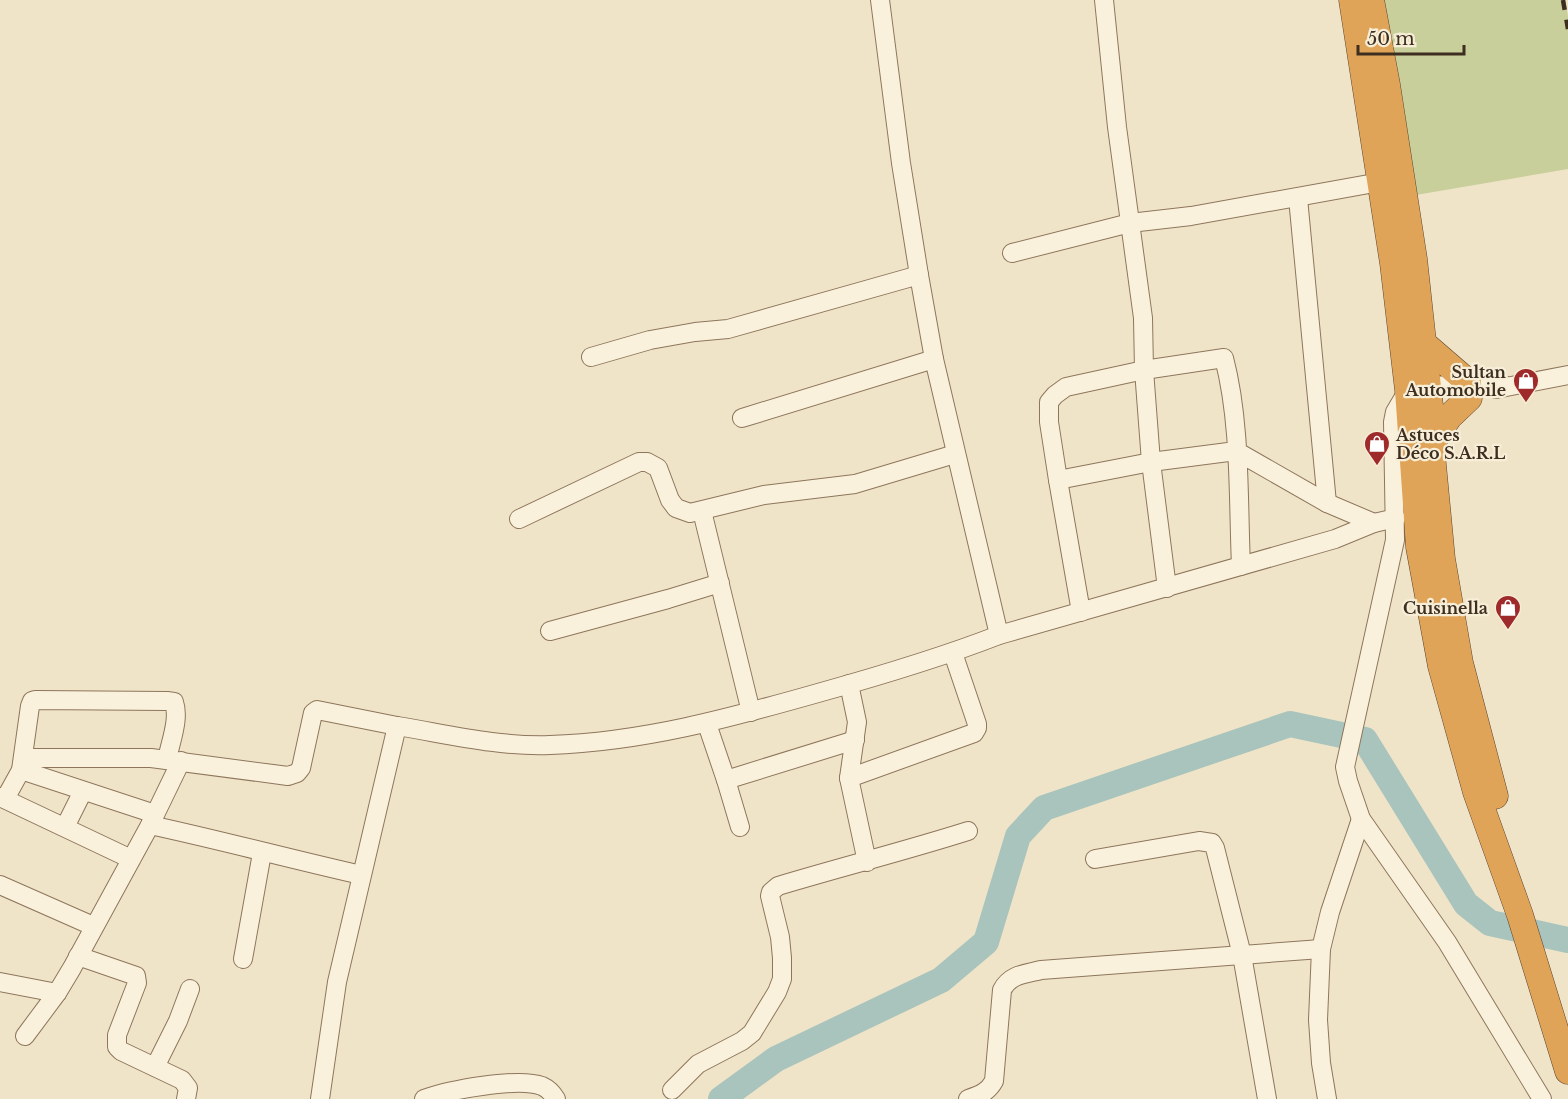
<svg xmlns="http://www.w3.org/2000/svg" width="1568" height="1099" viewBox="0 0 1568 1099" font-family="'Libre Baskerville',serif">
	<rect width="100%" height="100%" fill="#f0e4c8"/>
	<!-- green -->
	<path fill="#c9cf9b" d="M1375 0H1565L1568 16V169L1410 196Z"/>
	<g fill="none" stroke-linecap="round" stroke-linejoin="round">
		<!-- river -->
		<path stroke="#a9c4bc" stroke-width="26" d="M721 1099 776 1059 941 980 986 942 1018 836 1044 808 1290 724 1365 740 1466 904 1490 923 1568 940"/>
		<defs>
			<g id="minor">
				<path d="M880 0 901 163 919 275"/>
				<path d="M1104 0 1117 127 1143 318 1144 370 1151 462 1167 588"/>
				<path d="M1298 198 1327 503"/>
				<path d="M1012 253 1130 223 1191 216 1380 182"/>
				<path d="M591 357 650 340 695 332 728 329 919 275 934 359"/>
				<path d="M1506 386 1468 382 1408 390 1395 412 1393 422 1395 540 1345 767 1348 781 1361 819 1447 942 1542 1099"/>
				<path d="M1496 389 1568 375"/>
				<path d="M742 418 934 359 999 635"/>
				<path d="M1058 480 1081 612"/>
				<path d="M702 511 751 712"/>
				<path d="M519 519 639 462H647L658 468 670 500 676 508 690 513 764 495 855 484 955 454"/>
				<path d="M1241 566C1238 499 1241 423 1224 358L1144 370 1066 387 1055 395 1049 402V422L1058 480 1151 462 1236 451 1327 503 1374 523"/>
				<path d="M550 631 668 599 720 583"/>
				<path d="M849 684 857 722 849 778 867 862"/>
				<path d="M707 724 726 780 740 827"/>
				<path d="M23 758H151L288 776 297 773 301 768 313 713 317 710 397 726"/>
				<path d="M21 770 155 814"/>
				<path d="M849 778 974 733 977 728V724L953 653"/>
				<path d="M726 780 855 740"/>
				<path d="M0 797 131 859"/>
				<path d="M5 799 21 770 30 706 32 701 35 700 167 701 174 702C180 719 170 743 167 760"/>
				<path d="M150 825C220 840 290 859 361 875"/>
				<path d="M65 827 83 791"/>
				<path d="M1095 859 1199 841 1212 843 1215 848 1242 955 1267 1099"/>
				<path d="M0 885 93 926"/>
				<path d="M78 956 136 976 137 983 117 1035V1047L121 1051 182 1080 188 1088 186 1099"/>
				<path d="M243 959 262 853"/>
				<path d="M0 982 57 993"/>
				<path d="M25 1036 57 993 72 968 150 825 181 761"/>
				<path d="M155 1067 178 1021 190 989"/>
				<path d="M672 1090 698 1064 742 1041 752 1033 777 992 782 979V958L780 937 770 896 771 892 778 886C841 867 905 851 968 831"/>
				<path d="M320 1099 337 982 397 726C447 734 499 747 550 745 642 742 730 718 818 693 879 676 940 658 999 635L1335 539 1374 523 1396 518"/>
				<path d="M424 1099C449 1090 518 1077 542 1086 549 1089 552 1093 556 1099"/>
				<path d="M968 1099C980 1095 988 1092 994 1081L1002 990C1010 974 1026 974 1041 970L1321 949"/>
				<path d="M1327 1099 1321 1063 1318 1020 1321 949 1330 912 1361 819"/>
			</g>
			<g id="highway">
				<path d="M1352 0 1393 263 1408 390 1419 547 1441 666 1476 792 1520 915 1568 1071"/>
				<path d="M1371 0 1387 85 1414 259 1430 406 1431 444 1442 559 1460 663 1495 796"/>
				<path d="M1424 344 1468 382"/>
				<path d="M1431 444 1449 417 1469 398"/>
			</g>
		</defs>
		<!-- minor casing -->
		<use href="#minor" stroke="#8d765c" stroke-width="20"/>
		<!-- highway casing -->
		<use href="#highway" stroke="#5b4430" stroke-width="27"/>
		<!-- minor -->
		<use href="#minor" stroke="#faf1dc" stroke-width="18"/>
		<!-- highway -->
		<use href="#highway" stroke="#e0a458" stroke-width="26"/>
		<!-- rail -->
		<path stroke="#3d2e20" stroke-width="4.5" stroke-dasharray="10 10" stroke-linecap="butt" d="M1563 0 1568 29"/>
	</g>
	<!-- icons -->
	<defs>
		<symbol id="shop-pin" viewBox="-11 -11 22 30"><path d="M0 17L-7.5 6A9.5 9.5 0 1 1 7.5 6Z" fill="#9e2a2b" stroke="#f7eed8"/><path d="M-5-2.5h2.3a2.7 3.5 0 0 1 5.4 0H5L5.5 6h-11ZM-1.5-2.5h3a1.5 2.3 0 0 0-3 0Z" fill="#fff"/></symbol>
	</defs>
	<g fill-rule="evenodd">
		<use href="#shop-pin" x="1511" y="366" width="30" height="40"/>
		<use href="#shop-pin" x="1362" y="429" width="30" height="40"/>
		<use href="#shop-pin" x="1493" y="593" width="30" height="40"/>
	</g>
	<g text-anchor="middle" stroke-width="4.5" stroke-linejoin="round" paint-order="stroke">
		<!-- poi labels -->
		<g font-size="16" font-weight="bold" fill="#3d2e20" stroke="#f7eed8" text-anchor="end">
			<text x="1506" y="378">Sultan<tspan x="1506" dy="18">Automobile</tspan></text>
			<text x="1396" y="441" text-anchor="start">Astuces<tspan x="1396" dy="18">Déco S.A.R.L</tspan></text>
			<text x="1488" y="614">Cuisinella</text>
		</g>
	</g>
	<!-- scale -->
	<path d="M1358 45v9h106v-9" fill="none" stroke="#3d2e20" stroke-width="3"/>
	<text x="1367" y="45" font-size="18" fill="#3d2e20" stroke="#f7eed8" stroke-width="4.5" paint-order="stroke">50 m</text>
</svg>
